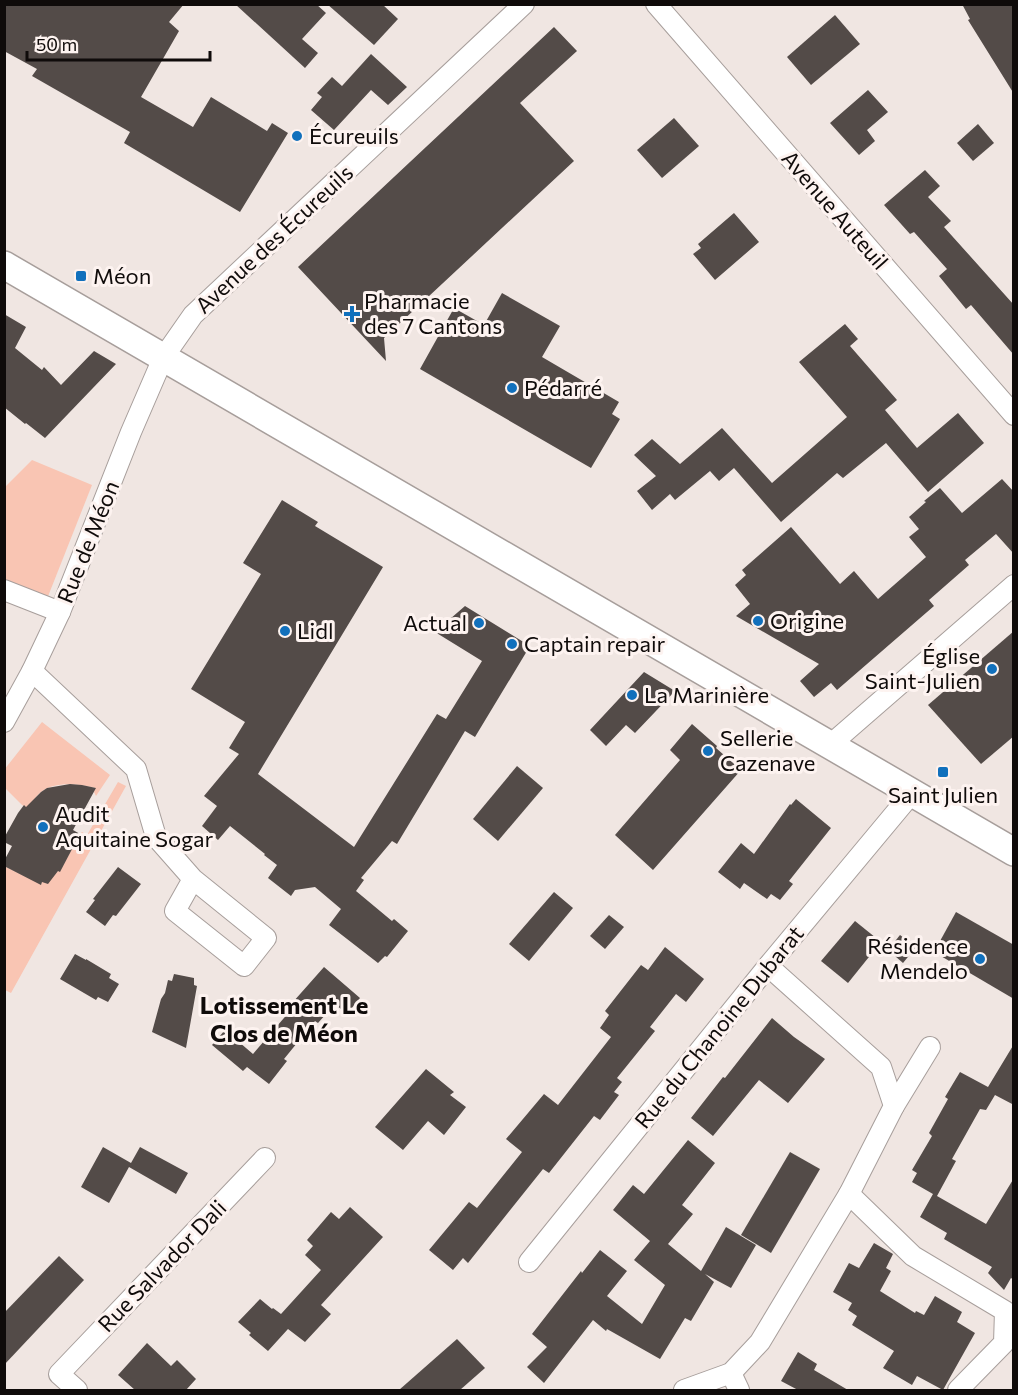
<svg xmlns="http://www.w3.org/2000/svg" width="1018" height="1395" viewBox="0 0 1018 1395" font-family="Commissioner,sans-serif">
	<rect width="100%" height="100%" fill="#f0e6e2"/>
	<!-- green -->
	<g fill="#f9c5b3">
		<path d="M32 460 92 485 45 604 5 588 4 488Z"/>
		<path d="M42 722 110 775 96 796 94 792 95 788C79 784 55 781 41 792 36 796 32 803 28 808L22 805 5 788 4 770Z"/>
		<path d="M118 782 126 786 11 993 5 990 4 866 41 884 42 882 58 871H60L80 834 82 832 87 835Z"/>
	</g>
	<!-- building -->
	<g fill="#534b48">
		<path d="M4 4H184L169 22 179 31 141 97 193 127 211 97 267 131 272 123 288 133 240 212 124 143 130 132 32 76 37 69 4 51Z"/>
		<path d="M235 4H316L326 13 302 39 318 53 305 68Z"/>
		<path d="M327 4H382L398 19 374 45Z"/>
		<path d="M962 4H1014V94L968 20 970 19Z"/>
		<path d="M835 15 860 44 811 85 787 57Z"/>
		<path d="M554 27 577 51 520 103 574 161 384 338 386 361 298 267Z"/>
		<path d="M371 54 407 87 388 105 371 90 334 130 311 110 322 97 317 93 332 77 342 86Z"/>
		<path d="M868 90 888 112 867 130 875 141 859 155 830 123Z"/>
		<path d="M674 118 699 146 662 178 637 150Z"/>
		<path d="M978 124 994 143 973 161 957 143Z"/>
		<path d="M925 170 940 186 928 197 951 221 944 227 1014 305V355L971 305 966 309 939 276 947 269 914 232 910 234 884 205Z"/>
		<path d="M734 213 759 242 715 280 693 254 701 248 698 244Z"/>
		<path d="M502 293 560 326 542 357 619 402 612 414 620 419 591 468 420 369 454 308 484 325Z"/>
		<path d="M4 314 26 327 15 348 42 370 44 367 61 385 94 351 116 364 45 438 26 423 25 424 4 407Z"/>
		<path d="M845 324 858 339 850 346 897 400 885 410 917 448 958 413 984 443 928 492 886 443 843 478 837 473 781 522 734 468 719 481 710 471 675 500 670 494 652 510 637 491 656 476 634 455 652 439 680 464 722 428 772 483 847 417 799 362Z"/>
		<path d="M1002 479 1014 492V554L996 534 965 560 969 565 929 600 934 606 837 690 831 683 814 697 800 681 819 664 736 616 750 604 735 585 746 575 742 570 791 527 840 584 854 571 878 599 926 557 909 537 919 529 909 517 926 502 924 501 940 488 962 513Z"/>
		<path d="M282 500 318 522 315 526 383 567 258 774 354 847 437 714 446 719 482 661 435 632 465 606 530 646 475 737 465 731 397 844 392 841 361 878 364 880 356 891 392 921 394 919 408 931 387 957 385 956 378 963 329 925 341 909 315 887 295 890 291 896 268 878 277 865 264 855 265 854 230 826 218 840 202 826 217 806 204 796 239 754 229 748 245 722 191 689 261 574 243 563Z"/>
		<path d="M1014 631V736L981 764 928 705Z"/>
		<path d="M644 672 675 691 635 733 626 725 606 746 590 730Z"/>
		<path d="M692 724 717 746 716 748 741 770 653 870 615 835 680 760 670 750Z"/>
		<path d="M517 766 543 788 498 841 473 819Z"/>
		<path d="M70 784 82 785 96 788 73 830 80 834 60 872 58 871 48 884 42 882 41 885 4 866V861L12 846 4 842V838L18 813 24 805 26 807 41 792 47 788Z"/>
		<path d="M796 799 831 828 789 881 793 884 780 900 771 894 767 899 744 883 740 889 718 872 741 843 754 854 790 804 791 805Z"/>
		<path d="M118 867 141 884 116 916 113 915 105 926 86 912 95 900 93 899Z"/>
		<path d="M554 892 573 908 529 961 509 944Z"/>
		<path d="M956 912 1014 945V999L934 952Z"/>
		<path d="M609 915 624 927 605 949 590 936Z"/>
		<path d="M855 921 881 942 848 983 821 961Z"/>
		<path d="M900 935 916 947 903 963 888 950Z"/>
		<path d="M665 947 704 979 686 1002 676 994 650 1027 655 1031 617 1078 622 1082 614 1092 619 1095 600 1120 594 1116 549 1173 543 1169 468 1263 463 1258 453 1270 429 1250 469 1202 477 1208 522 1152 506 1139 544 1094 558 1105 611 1037 600 1028 609 1015 605 1011 641 965 648 970Z"/>
		<path d="M75 954 86 960V959L111 974 109 978 119 984 108 1002 98 997 96 1000 60 979Z"/>
		<path d="M324 967 360 998 347 1014 335 1004 318 1023 315 1021 284 1059 287 1061 269 1084 247 1067 243 1071 212 1045 225 1030 253 1054 296 1004 293 1002Z"/>
		<path d="M174 974 194 978V985L197 986 186 1048 152 1032 161 999 165 993 168 980 172 981Z"/>
		<path d="M772 1018 794 1037 825 1059 788 1103 759 1080 713 1136 691 1118 723 1077 725 1078Z"/>
		<path d="M1014 1044V1105L995 1095 986 1110 980 1109 952 1159 956 1161 937 1196 986 1224 1014 1178V1280L1011 1278 1004 1290 988 1273 992 1267 944 1239 947 1233 920 1217 933 1194 912 1182 917 1173 912 1170 932 1136 929 1133 948 1099 945 1097 960 1072 988 1087Z"/>
		<path d="M426 1069 454 1092 450 1095 466 1107 444 1135 428 1121 403 1150 375 1127Z"/>
		<path d="M688 1140 715 1163 682 1205 693 1214 668 1244 701 1271 726 1227 756 1245 731 1288 705 1274 714 1282 691 1321 685 1318 660 1359 607 1329 606 1331 593 1320 544 1383 527 1367 547 1347 532 1334 581 1271 582 1273 600 1250 627 1271 607 1296 642 1324 665 1285 634 1260 650 1241 613 1210 633 1185 644 1194Z"/>
		<path d="M103 1147 131 1163 140 1147 188 1173 176 1194 129 1167 109 1203 81 1187Z"/>
		<path d="M790 1152 820 1169 771 1253 741 1235Z"/>
		<path d="M350 1207 383 1237 321 1305 331 1314 305 1342 288 1329 268 1351 249 1335 251 1333 238 1322 260 1299 272 1309 273 1308 281 1314 321 1270 305 1255 313 1246 307 1240 331 1212 339 1219Z"/>
		<path d="M874 1243 893 1254 886 1268 891 1271 880 1291 915 1313 916 1311 924 1315 935 1296 962 1312 957 1322 975 1333 943 1390 917 1376 912 1385 883 1368 894 1351 852 1325 857 1316 848 1310 852 1303 833 1292 849 1263 859 1268Z"/>
		<path d="M59 1256 84 1280 4 1365V1313Z"/>
		<path d="M457 1339 485 1368 460 1390H399Z"/>
		<path d="M147 1343 171 1366 177 1360 196 1379 186 1390H135L118 1375Z"/>
		<path d="M798 1352 817 1364 814 1370 848 1390H798L781 1381Z"/>
	</g>
	<g fill="none" stroke-linecap="round" stroke-linejoin="round">
		<defs>
			<g id="street">
				<path d="M656 4 1014 415"/>
				<path d="M4 590 60 612"/>
				<path d="M32 671 136 769 156 837 193 879 266 938 244 966 175 911 193 879"/>
				<path d="M4 722 32 671 60 612 131 432 163 358 193 315 524 4"/>
				<path d="M830 745 1014 585"/>
				<path d="M894 1106 930 1047"/>
				<path d="M849 1194 913 1256 1005 1311 1004 1343 958 1390"/>
				<path d="M529 1262 768 966 912 793"/>
				<path d="M731 1373 739 1390"/>
				<path d="M77 1390 59 1374 265 1158"/>
				<path d="M684 1390 731 1373 760 1342 849 1194 894 1106 881 1067 768 966"/>
			</g>
			<path id="secondary" d="M4 265 1014 852"/>
		</defs>
		<!-- street casing -->
		<use href="#street" stroke="#a79e9b" stroke-width="22"/>
		<!-- secondary casing -->
		<use href="#secondary" stroke="#a79e9b" stroke-width="30"/>
		<!-- street -->
		<use href="#street" stroke="#fff" stroke-width="20"/>
		<!-- secondary -->
		<use href="#secondary" stroke="#fff" stroke-width="27"/>
	</g>
	<!-- markers -->
	<g fill="#1170bc" stroke="#fdf3f0" stroke-width="2">
		<circle cx="297" cy="136" r="6"/>
		<rect x="75" y="270" width="12" height="12" rx="3"/>
		<path d="M349 305h6v6h6v6h-6v6h-6v-6h-6v-6h6z"/>
		<circle cx="512" cy="388" r="6"/>
		<circle cx="758" cy="621" r="6"/>
		<circle cx="479" cy="623" r="6"/>
		<circle cx="285" cy="631" r="6"/>
		<circle cx="512" cy="644" r="6"/>
		<circle cx="992" cy="669" r="6"/>
		<circle cx="632" cy="695" r="6"/>
		<circle cx="708" cy="751" r="6"/>
		<rect x="937" y="766" width="12" height="12" rx="3"/>
		<circle cx="43" cy="827" r="6"/>
		<circle cx="980" cy="959" r="6"/>
	</g>
	<g text-anchor="middle" stroke-width="6" stroke-linejoin="round" paint-order="stroke">
		<!-- poi labels -->
		<g font-size="22" fill="#0f0b0a" stroke="#fdf3f0" text-anchor="start">
			<text x="309" y="144">Écureuils</text>
			<text x="93" y="284">Méon</text>
			<text x="364" y="309">Pharmacie<tspan x="364" dy="25">des 7 Cantons</tspan></text>
			<text x="524" y="396">Pédarré</text>
			<text x="770" y="629">Origine</text>
			<text x="467" y="631" text-anchor="end">Actual</text>
			<text x="297" y="639">Lidl</text>
			<text x="524" y="652">Captain repair</text>
			<text x="980" y="664" text-anchor="end">Église<tspan x="980" dy="25">Saint-Julien</tspan></text>
			<text x="644" y="703">La Marinière</text>
			<text x="720" y="746">Sellerie<tspan x="720" dy="25">Cazenave</tspan></text>
			<text x="943" y="803" text-anchor="middle">Saint Julien</text>
			<text x="55" y="822">Audit<tspan x="55" dy="25">Aquitaine Sogar</tspan></text>
			<text x="968" y="954" text-anchor="end">Résidence<tspan x="968" dy="25">Mendelo</tspan></text>
		</g>
		<!-- street labels -->
		<g font-size="22" fill="#0f0b0a" stroke="#fdf3f0">
			<text transform="translate(835 210) rotate(49)" y="8">Avenue Auteuil</text>
			<text transform="translate(274 239) rotate(-43)" y="8">Avenue des Écureuils</text>
			<text transform="translate(88 542) rotate(-68)" y="8">Rue de Méon</text>
			<text transform="translate(719 1027) rotate(-51)" y="8">Rue du Chanoine Dubarat</text>
			<text transform="translate(162 1266) rotate(-46)" y="8">Rue Salvador Dali</text>
		</g>
		<!-- neighbourhood labels -->
		<g font-size="24" font-weight="bold" fill="#0f0b0a" stroke="#fdf3f0">
			<text x="284" y="1014">Lotissement Le<tspan x="284" dy="28">Clos de Méon</tspan></text>
		</g>
	</g>
	<!-- border -->
	<rect width="1018" height="1395" fill="none" stroke="#0f0b0a" stroke-width="12"/>
	<!-- scale -->
	<path d="M27 51v9h183v-9" fill="none" stroke="#0f0b0a" stroke-width="3"/>
	<text x="36" y="51" font-size="18" fill="#0f0b0a" stroke="#fdf3f0" stroke-width="4.5" paint-order="stroke">50 m</text>
</svg>
